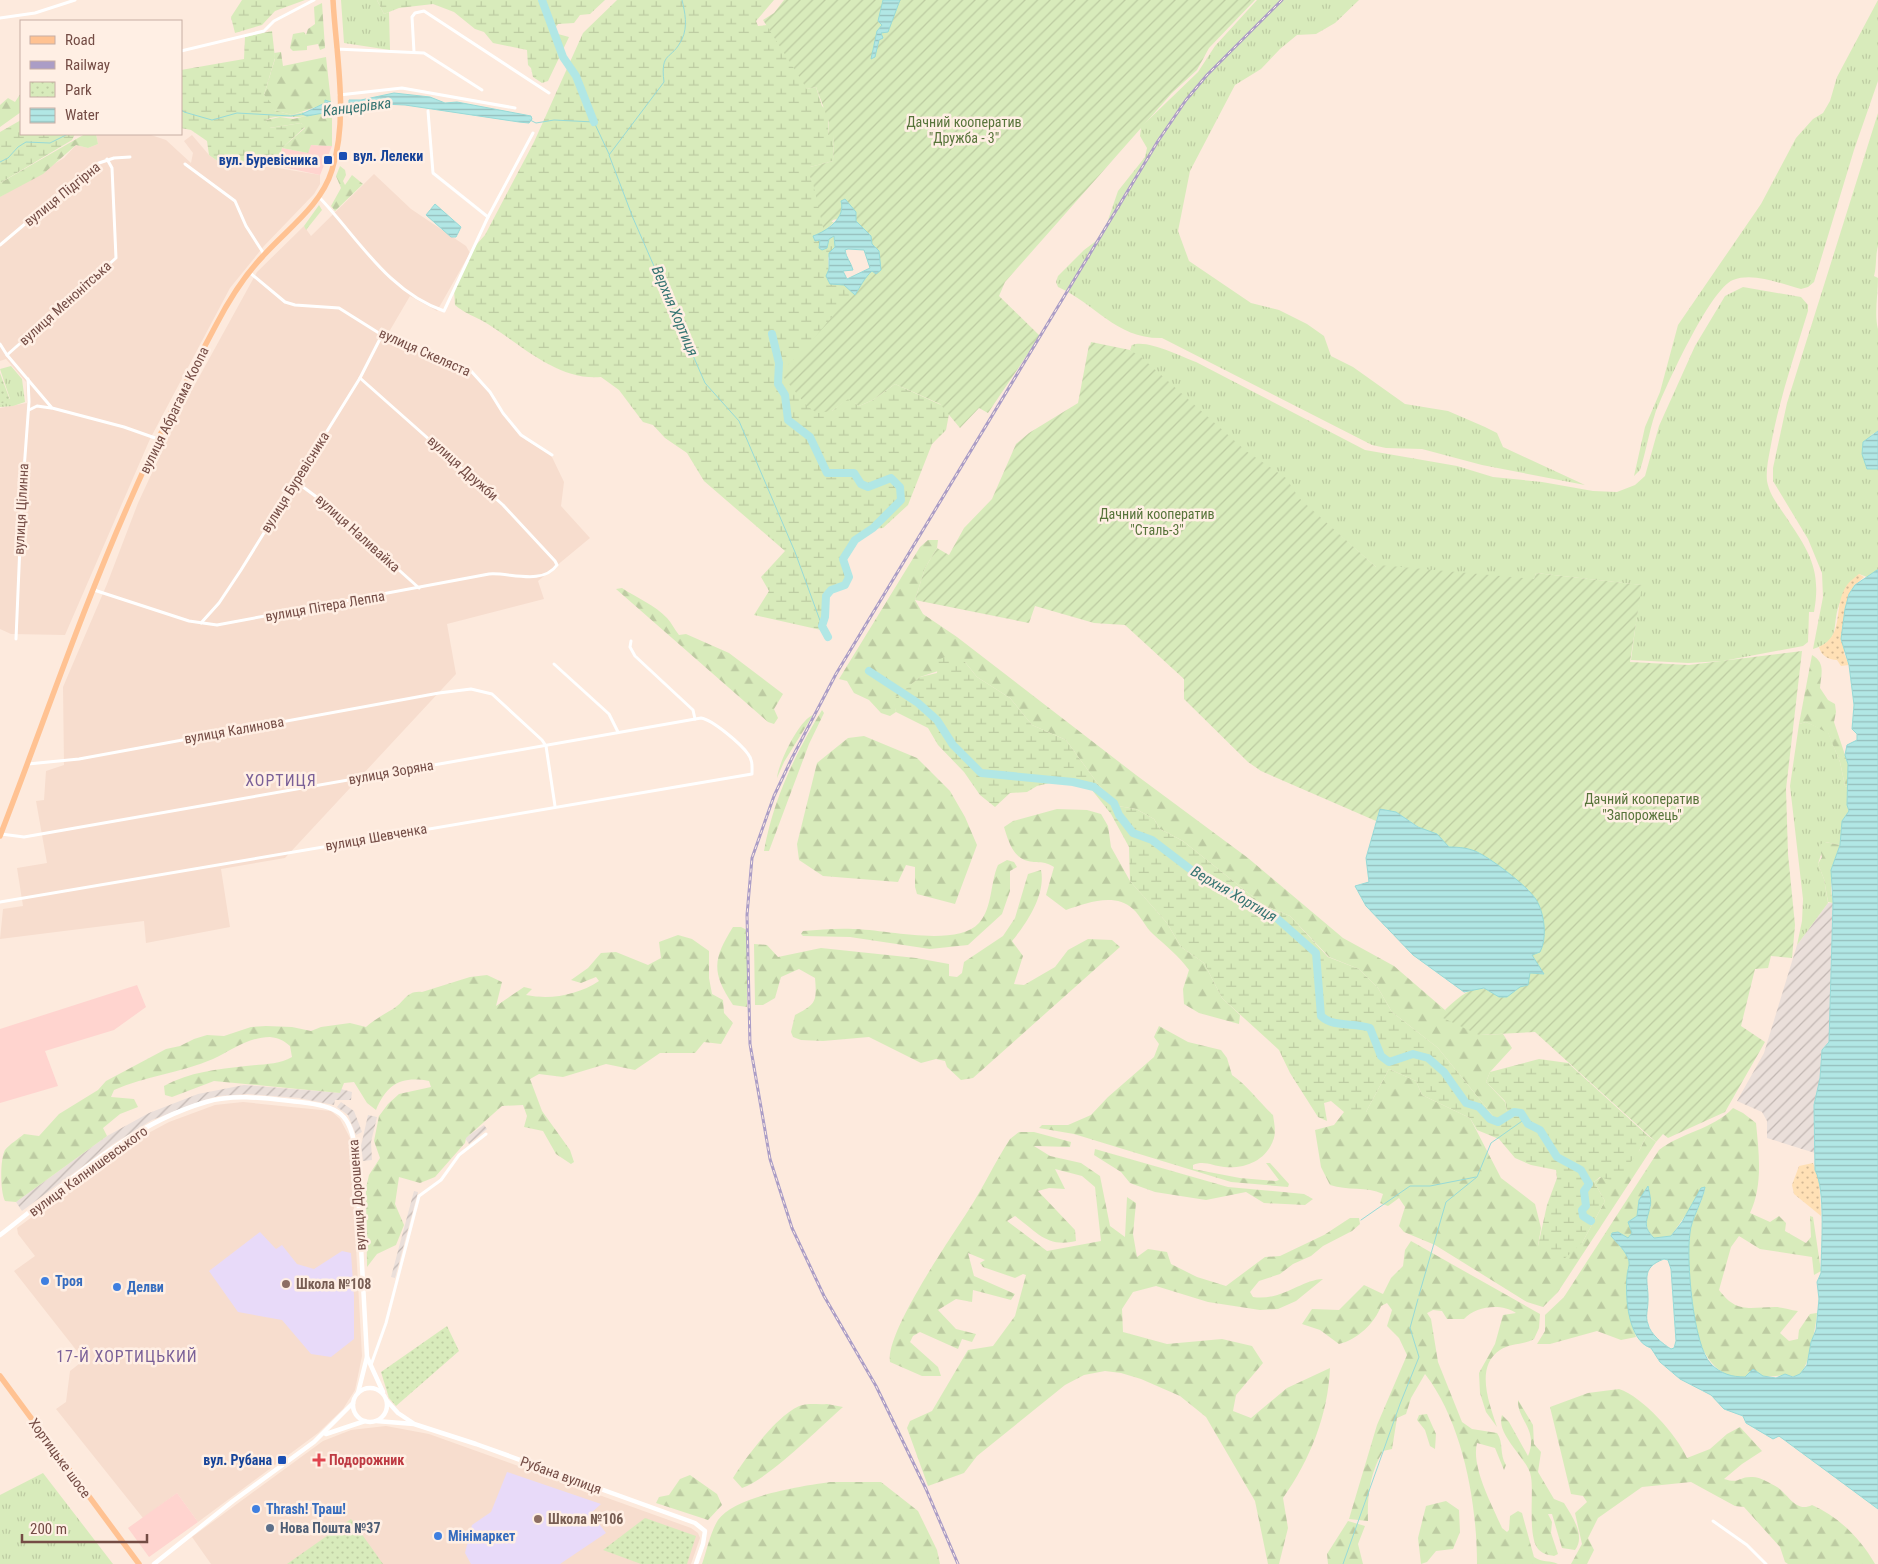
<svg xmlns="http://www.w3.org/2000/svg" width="1878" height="1564" viewBox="0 0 1878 1564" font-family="'Roboto Condensed',sans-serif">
	<defs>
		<pattern id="industrial-furrows" width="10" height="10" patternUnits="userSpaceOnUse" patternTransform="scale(1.25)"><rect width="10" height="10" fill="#eadfda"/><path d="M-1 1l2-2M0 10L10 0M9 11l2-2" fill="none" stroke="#c2b7b3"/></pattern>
		<pattern id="grass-tufts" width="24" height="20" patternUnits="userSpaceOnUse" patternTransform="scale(1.25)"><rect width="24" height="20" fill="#d8ebbb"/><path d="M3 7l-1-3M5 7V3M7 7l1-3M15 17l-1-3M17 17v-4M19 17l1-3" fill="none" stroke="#bdcba2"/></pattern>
		<pattern id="forest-firs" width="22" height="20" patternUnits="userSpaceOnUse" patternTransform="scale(1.25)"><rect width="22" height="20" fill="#d8ebbb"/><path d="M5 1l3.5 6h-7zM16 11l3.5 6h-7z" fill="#bdcba2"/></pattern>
		<pattern id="wetland-marsh" width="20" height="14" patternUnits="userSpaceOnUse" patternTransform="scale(1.25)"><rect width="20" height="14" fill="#d8ebbb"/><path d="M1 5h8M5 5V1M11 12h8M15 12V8" fill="none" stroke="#bdcba2"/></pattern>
		<pattern id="sand-dots" width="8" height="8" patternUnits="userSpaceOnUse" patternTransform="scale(1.25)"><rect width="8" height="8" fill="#ffe0b5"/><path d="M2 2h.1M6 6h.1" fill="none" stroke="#d3b895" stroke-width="1.8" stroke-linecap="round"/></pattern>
		<pattern id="park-dots" width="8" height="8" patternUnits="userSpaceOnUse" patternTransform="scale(1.25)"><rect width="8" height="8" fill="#d8ebbb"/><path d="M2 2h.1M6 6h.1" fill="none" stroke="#bdcba2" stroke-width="1.8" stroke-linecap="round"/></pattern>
		<pattern id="garden-furrows" width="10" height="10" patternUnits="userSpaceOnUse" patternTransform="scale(1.25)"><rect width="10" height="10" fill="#d8ebbb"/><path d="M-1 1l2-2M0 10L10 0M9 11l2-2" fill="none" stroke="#bdcba2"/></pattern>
		<pattern id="water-rules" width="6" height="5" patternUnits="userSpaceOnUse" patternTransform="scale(1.25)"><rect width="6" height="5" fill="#b1e7e5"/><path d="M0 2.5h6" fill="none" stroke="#95bdbb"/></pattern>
	</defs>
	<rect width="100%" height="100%" fill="#fdeadd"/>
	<!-- residential -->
	<g fill="#f7ddce">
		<path d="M96 134H148L166 140 191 163 193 153 184 141 192 135 209 155 219 162 230 160 320 175V184L314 194 264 246 230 288 150 439 65 635 11 634 0 629V408L27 403 26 382 6 359 0 361V197L64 158 76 145 88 148 98 144Z"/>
		<path d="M374 174 411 209 466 246 470 253 437 311 410 296 386 337 474 373 526 440 551 455 564 482 561 506 590 538 538 581 544 599 447 624 456 674 285 858 221 869 230 927 146 943 144 921 0 939 3 909 23 906 17 868 47 863 36 801 44 800 46 771 64 765 63 687 107 584 138 503 182 408 257 272 304 226 311 236Z"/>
		<path d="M243 1102 331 1111 340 1119 350 1138 362 1356 355 1390 343 1409 318 1433 198 1522 177 1493 143 1518 56 1409 66 1402 70 1371 84 1360 14 1271 35 1256 18 1234 17 1228 141 1137 169 1122 215 1105Z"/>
		<path d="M386 1426 429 1434 691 1528 698 1533 700 1538 691 1564H211L192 1537 323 1441 351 1430Z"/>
	</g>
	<!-- commercial -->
	<g fill="#ffd4cf">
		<path d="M310 145 332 146 320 175 278 166 282 148 308 153Z"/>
		<path d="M137 985 146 1007 114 1030 45 1051 58 1086 0 1103V1029Z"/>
		<path d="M177 1493 198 1522 149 1557 128 1528Z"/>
	</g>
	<!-- industrial -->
	<g fill="url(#industrial-furrows)">
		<path d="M1828 903H1833L1829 1042 1822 1050 1820 1078 1814 1105 1815 1153 1767 1138V1121L1762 1112 1737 1101 1764 1053 1797 945Z"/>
		<path d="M244 1085 340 1093 341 1089 352 1092 351 1100H335L334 1105 299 1098 248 1094 218 1096 201 1101 152 1120 113 1144 22 1211 16 1202 107 1136 149 1113 198 1094Z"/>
		<path d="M341 1102 354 1111 362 1132 356 1135 348 1115 337 1107Z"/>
		<path d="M368 1115 377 1117 371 1142 372 1160 363 1161 361 1146Z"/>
		<path d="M484 1125 487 1129 469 1144 465 1138Z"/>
		<path d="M414 1191 418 1192 395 1278 391 1277Z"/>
	</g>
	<!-- education -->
	<g fill="#e8daf9">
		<path d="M260 1232 276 1249 282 1245 297 1264 314 1269 342 1251 351 1253 354 1296V1339L331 1357 311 1354 282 1320 238 1312 209 1271Z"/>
		<path d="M507 1472 601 1504 591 1513 606 1533 560 1564H471L465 1553 472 1525 491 1512Z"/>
	</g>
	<!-- grass -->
	<g fill="url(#grass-tufts)">
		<path d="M341 0H377L384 14 389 12 390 50 344 43Z"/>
		<path d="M1257 0H1359L1335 23 1316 34 1297 35 1280 49 1261 69 1235 85 1190 171 1178 231 1189 261 1251 303 1279 310 1307 324 1324 336 1331 356 1353 367 1405 404 1448 411 1485 427 1497 433 1503 447 1585 485 1482 465 1422 449 1386 448 1372 445 1162 338C1116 339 1096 304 1058 287L1056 282 1058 276 1084 250 1096 241 1107 223 1118 191 1145 157 1147 148 1140 136 1141 127 1198 72 1215 46Z"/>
		<path d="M1878 0V81L1854 150 1814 282 1808 287 1801 289C1781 284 1754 272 1733 280 1710 289 1665 388 1655 414 1649 432 1646 452 1640 470L1634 476 1645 427 1660 392 1678 325 1761 204 1796 138 1813 119 1823 113 1830 101 1837 77Z"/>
		<path d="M1878 113V246C1875 257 1877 265 1874 276L1878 278C1878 295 1874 314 1878 329V431L1871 435 1878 469V570L1867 577 1859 574C1853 584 1843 594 1839 605 1831 627 1842 640 1813 649L1823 597 1822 573 1808 539 1773 481V468L1787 403Z"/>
		<path d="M1743 287 1801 297 1808 305V311C1794 357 1778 403 1770 450 1768 460 1766 471 1767 481 1769 493 1777 504 1784 514 1808 550 1822 568 1814 612H1809L1808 642 1803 646 1723 661 1688 663 1631 660 1641 585 1536 573 1533 583 1376 567 1130 350 1132 345C1147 339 1180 356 1196 362L1365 450 1457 466 1493 477 1542 482 1593 491 1617 492 1635 485 1645 476 1659 426 1695 346 1725 296Z"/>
		<path d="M11 366 22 379 25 402 13 406 0 407V404L10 399 0 369Z"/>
		<path d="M1806 722 1828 732 1840 762 1845 786 1848 787 1847 805 1849 811 1842 821 1840 845 1825 842 1818 864 1824 879 1828 903 1797 945 1802 921 1803 899 1790 786 1799 724Z"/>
		<path d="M43 1473 113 1564H0V1495Z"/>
	</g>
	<!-- forest -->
	<g fill="url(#forest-firs)" fill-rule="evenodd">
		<path d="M322 3 325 48 320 50 318 44 307 46V50L293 51 290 48 293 34 304 32 306 35 308 29 315 24 314 7Z"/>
		<path d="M281 52 283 66 326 57 331 102 292 115 274 110 264 95 275 59 274 53Z"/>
		<path d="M21 93V112L0 127V105L8 98 15 102Z"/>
		<path d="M324 112H332V146L311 145 308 153 282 148 305 128 301 123 269 128 266 120 280 117 293 119Z"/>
		<path d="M85 134H96L98 144 88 148 76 145 43 174 0 197V183Z"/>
		<path d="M340 166 345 170 346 175 343 181 345 185 352 175 363 184 335 211 331 206 341 188 336 176Z"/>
		<path d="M319 205 322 210 306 230 304 226Z"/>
		<path d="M928 540H938L937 548 925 568 915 600 923 614 957 637 1136 775 1248 858 1343 938 1394 966 1445 1010 1479 1035 1503 1034 1512 1048 1490 1072 1486 1082 1505 1102 1508 1116 1498 1122 1438 1048 1392 1012 1378 988 1359 969 1329 957 1290 916 1262 904 1183 841 1160 829 1154 819 1136 809 1118 806 1098 784 1066 740 1032 725 1010 698 977 677 965 662 920 677 894 700 896 712 890 716 881 713 869 700 854 693 847 681 839 679 920 547Z"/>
		<path d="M622 588C637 598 655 605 667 618 672 623 674 629 679 635L686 634 729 653 783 694 774 709 778 718 774 724 768 722 616 589Z"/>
		<path d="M1812 655C1826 663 1821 674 1820 688L1828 700 1835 704 1836 712 1834 722 1848 764V787L1845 786 1840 762 1828 733 1806 722 1799 724Z"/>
		<path d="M822 710 824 713 809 744 769 851H764C773 800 795 754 822 710Z"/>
		<path d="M813 715 784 762 777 778C778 764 799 720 813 715Z"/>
		<path d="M864 736 917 758 950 791 965 817 977 845 955 904 917 894 915 887V867L906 865 898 882 823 876 799 860 797 844 817 763 848 738Z"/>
		<path d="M1057 809 1087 810 1101 814 1108 826 1111 847 1130 881 1167 923 1181 947 1204 963 1222 998 1240 1015 1239 1024 1199 1013 1184 1004 1183 989 1189 970C1178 955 1166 946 1153 934 1145 927 1141 916 1133 909 1115 892 1086 903 1066 910L1046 895 1054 867C1042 860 1040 864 1028 861 1013 858 1008 840 1004 827L1013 821Z"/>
		<path d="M1825 842 1840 845C1833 863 1828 883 1833 903L1828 902 1824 879 1818 864 1822 857 1819 845Z"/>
		<path d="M1007 860 1014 862 1017 867 1010 871V891L1002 914 968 945 930 949 850 937 803 936 801 934 803 931C820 930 837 928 853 929 884 929 956 948 979 923 993 907 990 883 998 865Z"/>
		<path d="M1041 870C1046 894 1027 923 1012 941L1023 956 1014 984 1024 985 1055 967 1068 950 1088 939 1112 940 1120 947 973 1078 961 1080 947 1067 945 1061 936 1059 921 1063 869 1037 823 1041 801 1040 793 1037 791 1032 795 1015C816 1004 817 1002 815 978L799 969 781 977 775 998 763 1005H755L754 944 767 945 778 957 821 948 916 958 949 964V976L957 977 962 973 964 962 1003 936 1015 918 1028 874Z"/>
		<path d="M733 927H741L747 930V1007L733 1005C711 972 713 959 733 927Z"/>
		<path d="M678 935 692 939 709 951V978L712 994 723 1000 724 1013 733 1023 721 1044 704 1042 695 1053H660L635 1070 606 1064 563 1077 539 1074 530 1079 542 1111 570 1150 574 1162 571 1164 556 1154 543 1131 524 1127 527 1116 523 1105 502 1106 466 1138 465 1143 435 1177 420 1183 399 1177 395 1204 404 1225 396 1245 377 1254 367 1267 366 1188 369 1175 380 1158 374 1141 379 1116 388 1104 399 1094 431 1087 429 1081C401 1076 387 1084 376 1110L367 1103 354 1082 344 1083 340 1093 214 1081 172 1097 165 1095 164 1086C189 1072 218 1069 246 1066 262 1064 278 1065 292 1057L290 1046C283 1040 279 1038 270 1037 248 1037 231 1051 213 1059 181 1073 145 1076 114 1090L111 1097 134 1099 138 1107 120 1114 103 1128 107 1136 16 1202 5 1201C0 1191 0 1159 5 1150 10 1144 18 1139 24 1134L39 1136 59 1114 98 1090 106 1081 166 1049 180 1046 194 1039 207 1035 224 1036 251 1027 266 1026 292 1027 311 1031 321 1027 350 1023 366 1027C375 1019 383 1015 393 1009 404 1003 406 990 422 992L470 977 487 975 502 982 496 1006 524 987 532 989 526 995C551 1000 578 995 599 981L596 977 581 983 571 980 588 968 601 953 616 952 648 965 661 958 659 942Z"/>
		<path d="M1159 1026 1188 1042 1221 1050 1227 1058 1232 1075C1248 1086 1259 1102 1273 1115 1274 1122 1276 1131 1274 1138 1267 1160 1246 1169 1224 1167 1213 1166 1204 1160 1193 1165V1169L1240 1178 1276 1181 1279 1180 1266 1163H1270L1289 1184 1288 1187 1231 1182 1074 1134 1039 1128 1042 1125H1068L1091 1115 1108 1097 1154 1057 1159 1044 1154 1037Z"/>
		<path d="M1389 1069 1416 1081 1422 1095 1470 1118 1501 1178 1535 1204 1541 1228 1538 1246 1582 1243 1605 1201 1594 1182 1639 1151 1647 1135 1656 1142 1558 1292 1543 1307 1527 1302 1435 1245 1404 1232 1399 1226 1405 1207 1399 1198 1388 1206 1380 1203 1383 1194C1366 1186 1348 1191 1330 1185L1321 1167 1315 1130 1334 1125 1344 1112H1366Z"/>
		<path d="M1733 1108 1743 1113 1756 1123C1759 1154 1763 1186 1750 1213L1770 1222 1779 1216 1786 1223 1785 1231 1806 1243 1811 1237 1810 1216 1813 1217 1821 1271 1814 1275 1812 1257 1760 1249 1739 1236 1731 1247 1719 1290C1737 1314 1749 1307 1775 1307 1782 1307 1790 1310 1798 1311L1780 1333 1789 1341 1798 1339 1799 1330 1810 1314 1817 1313C1816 1325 1809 1367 1800 1374 1794 1379 1789 1374 1783 1375 1774 1377 1769 1376 1760 1376 1751 1376 1738 1380 1730 1376 1711 1369 1700 1348 1696 1329 1691 1309 1687 1253 1690 1233 1691 1217 1703 1204 1705 1187L1671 1236 1654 1238C1644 1228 1645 1218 1651 1206L1639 1200 1637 1216 1628 1222 1632 1233 1628 1238 1618 1232 1611 1236 1624 1251 1630 1263 1627 1276 1630 1319 1636 1337 1621 1340 1597 1331 1550 1344H1537L1545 1331V1315L1564 1297 1659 1150C1682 1132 1712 1130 1733 1108Z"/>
		<path d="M1019 1132H1034L1071 1142 1070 1147 1034 1146 1050 1156 1081 1163 1100 1176 1110 1226 1125 1237 1127 1197 1136 1203 1133 1234 1137 1257 1148 1249 1167 1252 1171 1264 1197 1277 1226 1286 1265 1257 1280 1256 1324 1235 1350 1218H1359L1360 1224 1352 1231 1323 1246 1311 1256 1293 1264 1280 1274 1259 1281 1250 1292 1253 1297C1283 1301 1300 1280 1323 1279L1296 1301 1278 1309 1260 1310 1208 1302 1156 1286 1133 1292 1122 1309 1123 1332 1167 1344 1222 1339 1252 1346 1263 1363 1236 1395 1233 1411 1251 1418 1287 1388 1330 1368C1328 1415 1310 1460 1283 1498L1288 1528 1279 1564H1268L1255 1501 1206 1417 1180 1396 1141 1379 1121 1373 1105 1371 1084 1375 1065 1385 977 1456 964 1473 928 1486 907 1428 910 1421 932 1411 968 1350 993 1346 1015 1316 1026 1275 1023 1274 1015 1278 983 1267 980 1263 985 1260 968 1253 974 1276 1015 1294 1011 1300 973 1290 972 1302 956 1299 938 1310 956 1329 976 1334 972 1342 962 1339 958 1349 920 1332 913 1336 910 1342 938 1367 941 1376H922L890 1362C885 1333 950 1239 968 1211 983 1188 995 1162 1010 1139ZM1055 1169 1082 1176 1095 1187 1101 1241 1047 1251 1007 1221 1015 1216C1037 1232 1047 1248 1076 1241L1075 1230 1038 1191 1049 1188 1065 1189Z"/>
		<path d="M1095 1149 1228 1187 1304 1194 1313 1199 1305 1205 1264 1203 1246 1192 1206 1200 1155 1192 1130 1183 1121 1172 1094 1155Z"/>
		<path d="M1411 1241 1540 1314 1539 1328 1534 1339C1524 1345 1510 1343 1500 1350 1474 1367 1490 1405 1497 1427L1486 1412 1480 1393 1479 1373 1495 1344 1503 1315 1516 1313C1501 1303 1476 1306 1464 1319H1447L1442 1311 1433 1310 1427 1313 1431 1319 1438 1362 1462 1422 1472 1429 1497 1433C1504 1443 1499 1454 1506 1465L1504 1470 1495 1448 1477 1443C1471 1467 1492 1505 1502 1528L1507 1532 1509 1530 1510 1516 1518 1511 1522 1513 1534 1557C1542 1563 1550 1560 1558 1564H1477C1477 1503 1463 1423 1425 1374L1411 1398 1406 1414 1397 1418 1392 1449 1383 1451C1370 1473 1367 1496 1368 1521L1349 1519 1377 1425 1407 1355 1399 1338 1387 1326 1392 1310 1387 1303 1381 1306C1375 1323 1357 1340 1339 1344L1320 1330 1302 1324 1312 1309 1339 1310 1364 1285 1383 1294 1391 1278 1403 1266 1405 1250Z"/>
		<path d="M1619 1389C1643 1397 1677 1435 1687 1458L1710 1449 1727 1434 1740 1427 1762 1451 1742 1464 1724 1479C1740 1484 1738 1477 1751 1477 1759 1476 1770 1483 1777 1487 1789 1495 1796 1513 1812 1505 1839 1517 1861 1539 1875 1564H1788L1785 1562 1780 1547 1744 1507 1735 1506 1691 1482 1642 1487 1598 1518 1588 1538 1594 1550 1587 1564H1571L1582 1544 1575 1513 1587 1502 1583 1496 1571 1494 1550 1407 1588 1393Z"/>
		<path d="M1518 1400 1533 1425 1534 1444 1541 1452 1538 1472 1554 1499 1564 1503C1572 1516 1586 1536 1575 1550L1562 1548 1552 1514H1548L1552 1522 1551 1533 1558 1554 1554 1556C1549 1555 1543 1554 1539 1550 1527 1538 1534 1494 1531 1477 1529 1459 1495 1435 1502 1415L1509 1422 1528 1456C1539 1430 1517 1420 1518 1400Z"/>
		<path d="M827 1404 843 1407C819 1428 770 1478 742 1488L733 1478C744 1459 782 1409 803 1405 810 1403 819 1405 827 1404Z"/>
		<path d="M1427 1414 1436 1434 1435 1449 1430 1446 1425 1430 1417 1420 1419 1415Z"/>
		<path d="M690 1475 717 1494 722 1505 708 1520 656 1503 659 1497 669 1495 680 1479Z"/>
		<path d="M830 1482H881L918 1511 937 1550 940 1564H702C707 1550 710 1533 718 1520 734 1496 803 1486 830 1482Z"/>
		<path d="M1446 1501 1459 1510 1460 1532 1453 1549 1436 1551 1427 1562 1421 1564 1418 1538 1426 1506Z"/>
		<path d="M1348 1521 1365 1526 1358 1544 1363 1564H1328L1327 1554Z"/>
	</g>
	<!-- wetland -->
	<g fill="url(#wetland-marsh)">
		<path d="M242 0H305L275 11 262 25 235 33 231 17Z"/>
		<path d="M377 0H605L590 14 580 15 574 23 558 24 555 28 558 34 569 37 548 81 542 83 533 77 531 68 528 65 527 50 493 43 484 32 475 29 454 12 433 4 399 8 384 14Z"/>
		<path d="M617 0H774L756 21 758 26 779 24 807 89 816 87 822 106 829 112 828 135H834L833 161 810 167V177L815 185 823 222H834L824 232 813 237 820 240 834 236 835 247 828 258 830 284 844 285 855 295 832 411 848 398 859 406 873 400 895 384 950 409 946 430 932 444 908 505 883 528C863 529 853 544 843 559L849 577 845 585 831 590 826 596 825 617 820 622 821 630 754 615 769 591 761 577 785 551 704 481 687 453 665 438 653 425 643 422 619 390 601 377C555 381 518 341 481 320 471 315 463 312 455 305L454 289 476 245 485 235 534 142 583 33Z"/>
		<path d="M272 31 275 58 264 95 273 105 274 110 292 115 303 112 307 116C294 119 277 114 266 120L270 128 301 123 305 127 282 148 278 166 230 160 219 162 209 155 207 141 191 130 181 128V70L244 59 245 37Z"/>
		<path d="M21 120V134H75L72 140 0 183V132Z"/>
		<path d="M949 655 965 662 977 677 1010 698 1032 725 1066 740 1098 784 1118 806 1136 809 1154 819 1160 829 1183 841 1262 904 1290 916 1328 957 1359 969 1378 988 1392 1012 1438 1048 1498 1122 1508 1116 1505 1101 1486 1082 1490 1072 1539 1059 1568 1063 1647 1135 1639 1151 1616 1182 1600 1177 1594 1182 1605 1201 1582 1243 1564 1259 1538 1246 1547 1205 1557 1178 1556 1170 1531 1165 1515 1158 1499 1139 1477 1130 1470 1118 1422 1095 1416 1081 1389 1069 1366 1112H1344L1331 1101 1324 1103 1327 1121 1318 1117 1290 1073 1279 1050 1222 998 1204 963 1181 947 1167 923 1130 881 1129 847 1111 814 1088 785 1062 780 1037 786 1027 792 1010 793 995 807 980 795 964 772 938 745 928 728 896 712 893 700 920 677 937 673 938 660Z"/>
	</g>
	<!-- sand -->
	<g fill="url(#sand-dots)">
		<path d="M1859 574 1864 577 1855 585 1844 653 1849 665 1841 666 1837 660C1828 660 1821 655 1819 647 1846 635 1832 606 1847 585 1850 581 1855 577 1859 574Z"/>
		<path d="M1813 1163 1819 1177 1821 1216 1794 1194 1792 1185 1799 1166Z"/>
	</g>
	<!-- park -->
	<g fill="url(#park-dots)">
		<path d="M0 373 10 400 0 404Z"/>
		<path d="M447 1326 459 1351 396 1406 389 1398 381 1372Z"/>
		<path d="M645 1518 696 1536 687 1564H641L603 1550Z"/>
		<path d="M351 1519 383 1564H287Z"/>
	</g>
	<!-- garden -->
	<g fill="url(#garden-furrows)">
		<path d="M784 0H1255L1209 48 1197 70 1172 93 1005 282 999 296 1040 336 988 413 979 408 960 428 940 404 895 384 873 400 859 406 848 399 832 411 817 413 807 406 780 373 810 343 868 274 876 250 840 218 833 220 824 232 813 183 810 177V167L833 161 834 135H828L829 122 816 87 807 89 763 20 774 13Z"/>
		<path d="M1091 342 1130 350 1141 357 1246 451 1286 478 1299 498 1376 567 1379 565 1534 579 1536 573 1642 585 1630 662 1689 665 1802 651 1786 789 1788 854 1795 925 1792 958 1771 956 1768 968 1755 969 1741 1026 1765 1042 1725 1112 1668 1138 1663 1134 1656 1142 1535 1032 1479 1035 1443 1018 1447 1012 1445 1010C1457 999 1474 981 1492 992L1459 847H1449L1396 812 1380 809 1376 821 1261 771 1248 762 1184 699V679L1125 625 1094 623 1035 606 1029 623 915 600 925 568 937 548 949 555 964 528 992 499 1016 444 1029 433 1078 403 1089 345 1090 346Z"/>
	</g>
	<!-- water -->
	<g fill="url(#water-rules)" stroke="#97dad7" fill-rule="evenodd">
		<path d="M883 0H900L888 32 881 33 883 38 879 40 875 57 871 59 877 31 882 25 878 21Z"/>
		<path d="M394 93 430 97 445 103 457 102 531 116 532 119 529 123 519 122 405 105 383 104 349 109V100H361Z"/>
		<path d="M325 100 331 102 332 110 329 112 307 116 302 114 325 103Z"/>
		<path d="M845 199 856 212V221L871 236 872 244 879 251 881 270 876 274 872 271C865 277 860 287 855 295L844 285 830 284 826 276 829 269V253L835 247 834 236 829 239 827 248 822 250 819 248 820 240 815 241 813 236C827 231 846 218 841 201ZM848 249 864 250 870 268 847 279 843 271 853 270C851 262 846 258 845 250Z"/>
		<path d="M435 204 461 227 456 237H451L426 215Z"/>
		<path d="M1878 431V469H1867L1862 454 1863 442Z"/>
		<path d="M1877 570H1878V1509L1779 1436 1773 1439 1746 1423 1743 1416 1724 1409 1711 1395 1680 1379 1660 1362 1651 1348C1628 1341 1625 1297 1627 1276 1627 1271 1630 1266 1629 1261 1626 1251 1618 1244 1611 1236L1612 1233 1618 1232 1628 1238 1632 1233 1628 1222 1637 1216 1639 1200 1648 1186C1649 1192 1652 1201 1650 1207 1647 1221 1642 1226 1654 1238L1671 1236 1682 1222 1701 1188 1705 1187C1702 1203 1691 1219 1690 1233 1686 1259 1693 1346 1711 1364 1721 1374 1732 1377 1745 1377L1753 1369 1763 1376 1776 1378 1785 1374 1793 1377 1800 1374 1807 1365 1811 1342 1816 1330 1819 1299 1817 1282 1821 1273C1821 1248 1826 1190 1815 1170L1814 1105 1820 1078 1822 1050 1829 1042 1833 903 1831 870 1840 845 1842 821 1849 811 1847 805 1848 764 1845 755 1847 745 1857 740V734L1852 729 1854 705 1849 665 1841 639 1845 609 1849 594 1855 585ZM1664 1259 1668 1260 1671 1269 1676 1341 1674 1348 1671 1349C1663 1344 1650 1334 1648 1324 1645 1317 1648 1309 1648 1301 1649 1282 1639 1268 1664 1259Z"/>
		<path d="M1380 809 1396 812 1418 827 1437 834 1449 847C1459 847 1470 848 1479 853 1493 860 1532 889 1538 903 1545 917 1547 939 1540 952L1532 955 1544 974 1530 973 1528 985 1520 987 1507 997H1499L1484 988 1464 992 1413 955 1366 906 1355 886 1369 882 1366 858Z"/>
	</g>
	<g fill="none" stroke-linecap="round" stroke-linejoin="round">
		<!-- stream -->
		<g stroke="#97dad7" stroke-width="1">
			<path d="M682 0C685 12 688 27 682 39 672 61 660 50 664 82L609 155 633 218 705 383 739 421 795 552 822 626"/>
			<path d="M342 107 350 106"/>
			<path d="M181 109 184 112 212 120 237 113 291 116 303 114"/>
			<path d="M530 120 536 123 554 120 594 122 609 154"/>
			<path d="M0 162 8 158 18 147 26 142 50 143 68 134"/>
			<path d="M1361 1220 1410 1186H1430L1476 1177"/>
			<path d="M1419 1295 1446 1202 1477 1177 1491 1143 1525 1119"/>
			<path d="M1343 1564 1400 1404 1419 1357 1410 1328 1418 1299"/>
		</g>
		<!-- river -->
		<g stroke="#b1e7e5" stroke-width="8">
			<path d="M542 0 563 57 576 76 594 122"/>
			<path d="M772 334 779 363 778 384 785 395 788 420 810 437 827 473H854L861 484 868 487 891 478 900 487 901 500 873 528 855 540 843 559 849 577 845 585 831 590 826 596 825 617 822 626 828 637"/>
			<path d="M869 671 918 703 937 720 953 745 981 773 1073 782 1094 787 1114 803 1119 815 1133 833 1152 840 1207 882 1221 886 1234 897 1250 903 1260 912 1272 914 1316 953 1321 1016C1334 1028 1354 1022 1370 1028L1381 1056 1389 1062 1413 1054 1428 1058 1444 1072 1466 1103 1479 1107 1490 1119 1498 1122 1514 1112 1521 1113 1528 1124 1540 1130 1557 1157 1581 1170 1589 1184 1584 1191 1586 1206 1582 1210 1583 1216 1591 1221"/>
		</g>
		<!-- minor -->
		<g stroke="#fff" stroke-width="3">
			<path d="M0 18 35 13 75 0"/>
			<path d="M336 49 424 53 482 90"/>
			<path d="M181 51 264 31 274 21 314 0"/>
			<path d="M414 52 412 17 415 13 424 11 549 93"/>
			<path d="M339 95 402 88 515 108"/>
			<path d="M428 111 433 173 488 217"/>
			<path d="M185 164 235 201 246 226 264 254"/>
			<path d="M319 197C358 238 388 292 444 311L488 217 533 133"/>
			<path d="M0 245 96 164 114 158 130 157"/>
			<path d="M249 272 285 302 295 305 339 308 382 335 471 371 490 392 503 413 521 435 552 455"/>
			<path d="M0 344 7 355 52 408 124 427 158 439"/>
			<path d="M7 355 116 258 112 168 107 159"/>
			<path d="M29 410 37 406 51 408"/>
			<path d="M295 481 322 501 419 588"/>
			<path d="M94 590 189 621 217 625 489 574C509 572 542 586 557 565L555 561 503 505 360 378"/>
			<path d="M201 623 219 603 241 570 360 378 382 335"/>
			<path d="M16 639 22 497 29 402 28 379"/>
			<path d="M631 641 630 647 635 656 693 710 695 719"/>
			<path d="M554 664 609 714 618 732"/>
			<path d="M28 764 79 759 439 693 471 689 492 694 542 740 546 746 555 806"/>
			<path d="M0 902 752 774C752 767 753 760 748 754 741 744 713 720 701 718L24 837 1 834"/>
			<path d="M371 1365 386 1323 419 1196 441 1180 459 1155 486 1134"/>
			<path d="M1713 1521 1747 1545 1766 1564"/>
		</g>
		<!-- tertiary -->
		<g stroke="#fff" stroke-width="4.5">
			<path d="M0 1235C64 1186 127 1125 206 1102 236 1093 270 1099 300 1102 339 1107 351 1112 356 1154L367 1357 358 1393"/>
			<path d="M367 1357 383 1392"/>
			<circle cx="370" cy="1405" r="17"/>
			<path d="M387 1401 398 1413 413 1423"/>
			<path d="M376 1421 414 1424 476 1444 695 1523 705 1531 703 1544 696 1564"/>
			<path d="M326 1434 365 1421"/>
			<path d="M154 1564 233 1501 314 1442 353 1403"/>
		</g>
		<!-- primary -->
		<g stroke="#ffc292" stroke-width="5.5">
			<path d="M0 836C43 725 81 612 129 503 155 443 185 383 216 325 229 300 244 276 263 256 287 229 321 206 332 170 349 117 336 55 333 0"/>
			<path d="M0 1376 139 1564"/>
		</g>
		<defs>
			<path id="rail" d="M958 1564 926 1489 876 1386 824 1296 792 1228 770 1159 750 1044 747 915 752 858 774 796 792 758 836 674 1158 141 1186 100 1207 75 1282 0"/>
		</defs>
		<!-- rail casing -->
		<use href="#rail" stroke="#ab9dc6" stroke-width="3"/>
		<!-- rail -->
		<use href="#rail" stroke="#ffefe4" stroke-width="1" stroke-dasharray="4" stroke-linecap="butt"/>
	</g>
	<!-- markers -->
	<g fill="#1a4fb4" stroke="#ffefe4" stroke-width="2">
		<rect x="338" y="151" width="10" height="10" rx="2.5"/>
		<rect x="323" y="155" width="10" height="10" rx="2.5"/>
		<rect x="277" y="1455" width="10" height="10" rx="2.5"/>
	</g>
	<g fill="#3f7fe0" stroke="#ffefe4" stroke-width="2">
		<circle cx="45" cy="1281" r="5"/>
		<circle cx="117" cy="1287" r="5"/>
		<circle cx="256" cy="1509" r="5"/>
		<circle cx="438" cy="1536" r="5"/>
	</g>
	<g fill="#8d6e63" stroke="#ffefe4" stroke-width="2">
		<circle cx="286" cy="1284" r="5"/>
		<circle cx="538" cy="1519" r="5"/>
	</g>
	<path fill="#e0444e" stroke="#ffefe4" stroke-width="2" d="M316.5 1452.5h5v5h5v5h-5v5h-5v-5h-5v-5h5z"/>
	<circle fill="#5c6f8a" stroke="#ffefe4" stroke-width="2" cx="270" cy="1528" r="5"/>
	<g text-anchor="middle" stroke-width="5" stroke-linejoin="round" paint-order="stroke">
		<!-- park labels -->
		<g font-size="14" fill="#57743a" stroke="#ffefe4">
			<text x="964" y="127">Дачний кооператив<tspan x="964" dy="16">"Дружба - 3"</tspan></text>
			<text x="1157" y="519">Дачний кооператив<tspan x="1157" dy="16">"Сталь-3"</tspan></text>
			<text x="1642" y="804">Дачний кооператив<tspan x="1642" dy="16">"Запорожець"</tspan></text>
		</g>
		<!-- transit labels -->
		<g font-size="14" font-weight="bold" fill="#164399" stroke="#ffefe4" text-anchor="end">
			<text x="353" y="161" text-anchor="start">вул. Лелеки</text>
			<text x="318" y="165">вул. Буревісника</text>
			<text x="272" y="1465">вул. Рубана</text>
		</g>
		<!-- street labels -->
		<g font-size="14" fill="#744c45" stroke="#ffefe4">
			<text transform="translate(62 194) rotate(-39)" y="5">вулиця Підгірна</text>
			<text transform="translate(65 303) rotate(-42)" y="5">вулиця Менонітська</text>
			<text transform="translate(425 352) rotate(24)" y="5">вулиця Скеляста</text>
			<text transform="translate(174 410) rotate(-64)" y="5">вулиця Абрагама Коопа</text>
			<text transform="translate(463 468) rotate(42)" y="5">вулиця Дружби</text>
			<text transform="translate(295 482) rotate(-58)" y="5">вулиця Буревісника</text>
			<text transform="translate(21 509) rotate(-87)" y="5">вулиця Цілинна</text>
			<text transform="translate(358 533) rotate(42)" y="5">вулиця Наливайка</text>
			<text transform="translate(325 606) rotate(-10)" y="5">вулиця Пітера Леппа</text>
			<text transform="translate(234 730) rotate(-10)" y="5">вулиця Калинова</text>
			<text transform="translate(391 772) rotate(-10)" y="5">вулиця Зоряна</text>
			<text transform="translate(376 837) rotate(-10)" y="5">вулиця Шевченка</text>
			<text transform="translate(88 1171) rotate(-36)" y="5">вулиця Калнишевського</text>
			<text transform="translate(357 1195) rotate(-94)" y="5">вулиця Дорошенка</text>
			<text transform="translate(60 1458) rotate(54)" y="5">Хортицьке шосе</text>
			<text transform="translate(561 1475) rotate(20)" y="5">Рубана вулиця</text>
		</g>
		<!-- shop labels -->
		<g font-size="14" font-weight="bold" fill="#366cbe" stroke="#ffefe4" text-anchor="start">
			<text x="55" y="1286">Троя</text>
			<text x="127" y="1292">Делви</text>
			<text x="266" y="1514">Thrash! Траш!</text>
			<text x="448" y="1541">Мiнiмаркет</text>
		</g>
		<!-- education labels -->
		<g font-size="14" font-weight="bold" fill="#785e54" stroke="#ffefe4" text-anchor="start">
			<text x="296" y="1289">Школа №108</text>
			<text x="548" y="1524">Школа №106</text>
		</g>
		<!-- health labels -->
		<g font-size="14" font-weight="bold" fill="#be3a42" stroke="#ffefe4" text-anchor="start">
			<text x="329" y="1465">Подорожник</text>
		</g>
		<!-- service labels -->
		<g font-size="14" font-weight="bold" fill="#4e5e75" stroke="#ffefe4" text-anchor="start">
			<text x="280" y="1533">Нова Пошта №37</text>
		</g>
		<!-- water labels -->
		<g font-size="15" font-style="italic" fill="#357472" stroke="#ffefe4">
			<text transform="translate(357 107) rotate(-7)" y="5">Канцерівка</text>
			<text transform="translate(675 311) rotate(67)" y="5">Верхня Хортиця</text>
			<text transform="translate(1234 894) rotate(30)" y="5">Верхня Хортиця</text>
		</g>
		<!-- quarter labels -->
		<g font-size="16" letter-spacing="1" fill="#7a6098" stroke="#ffefe4">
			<text x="281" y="786">ХОРТИЦЯ</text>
			<text x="127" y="1362">17-Й ХОРТИЦЬКИЙ</text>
		</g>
	</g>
	<!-- legend -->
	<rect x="20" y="20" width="162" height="115" fill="#ffefe4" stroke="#c7aea4"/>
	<rect x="30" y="36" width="25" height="8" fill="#ffc292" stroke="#c7aea4"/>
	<text x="65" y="45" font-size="15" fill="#744c45">Road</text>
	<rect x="30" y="61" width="25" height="8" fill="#ab9dc6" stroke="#c7aea4"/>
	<text x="65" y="70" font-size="15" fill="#744c45">Railway</text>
	<rect x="30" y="82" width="25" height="15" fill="url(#park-dots)" stroke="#c7aea4"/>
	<text x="65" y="95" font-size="15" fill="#744c45">Park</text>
	<rect x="30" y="108" width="25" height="15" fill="url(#water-rules)" stroke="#c7aea4"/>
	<text x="65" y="120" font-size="15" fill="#744c45">Water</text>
	<!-- scale -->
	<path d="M22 1534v8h125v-8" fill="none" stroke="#744c45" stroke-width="2.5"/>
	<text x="30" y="1534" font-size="15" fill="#744c45" stroke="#ffefe4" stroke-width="4" paint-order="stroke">200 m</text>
</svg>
